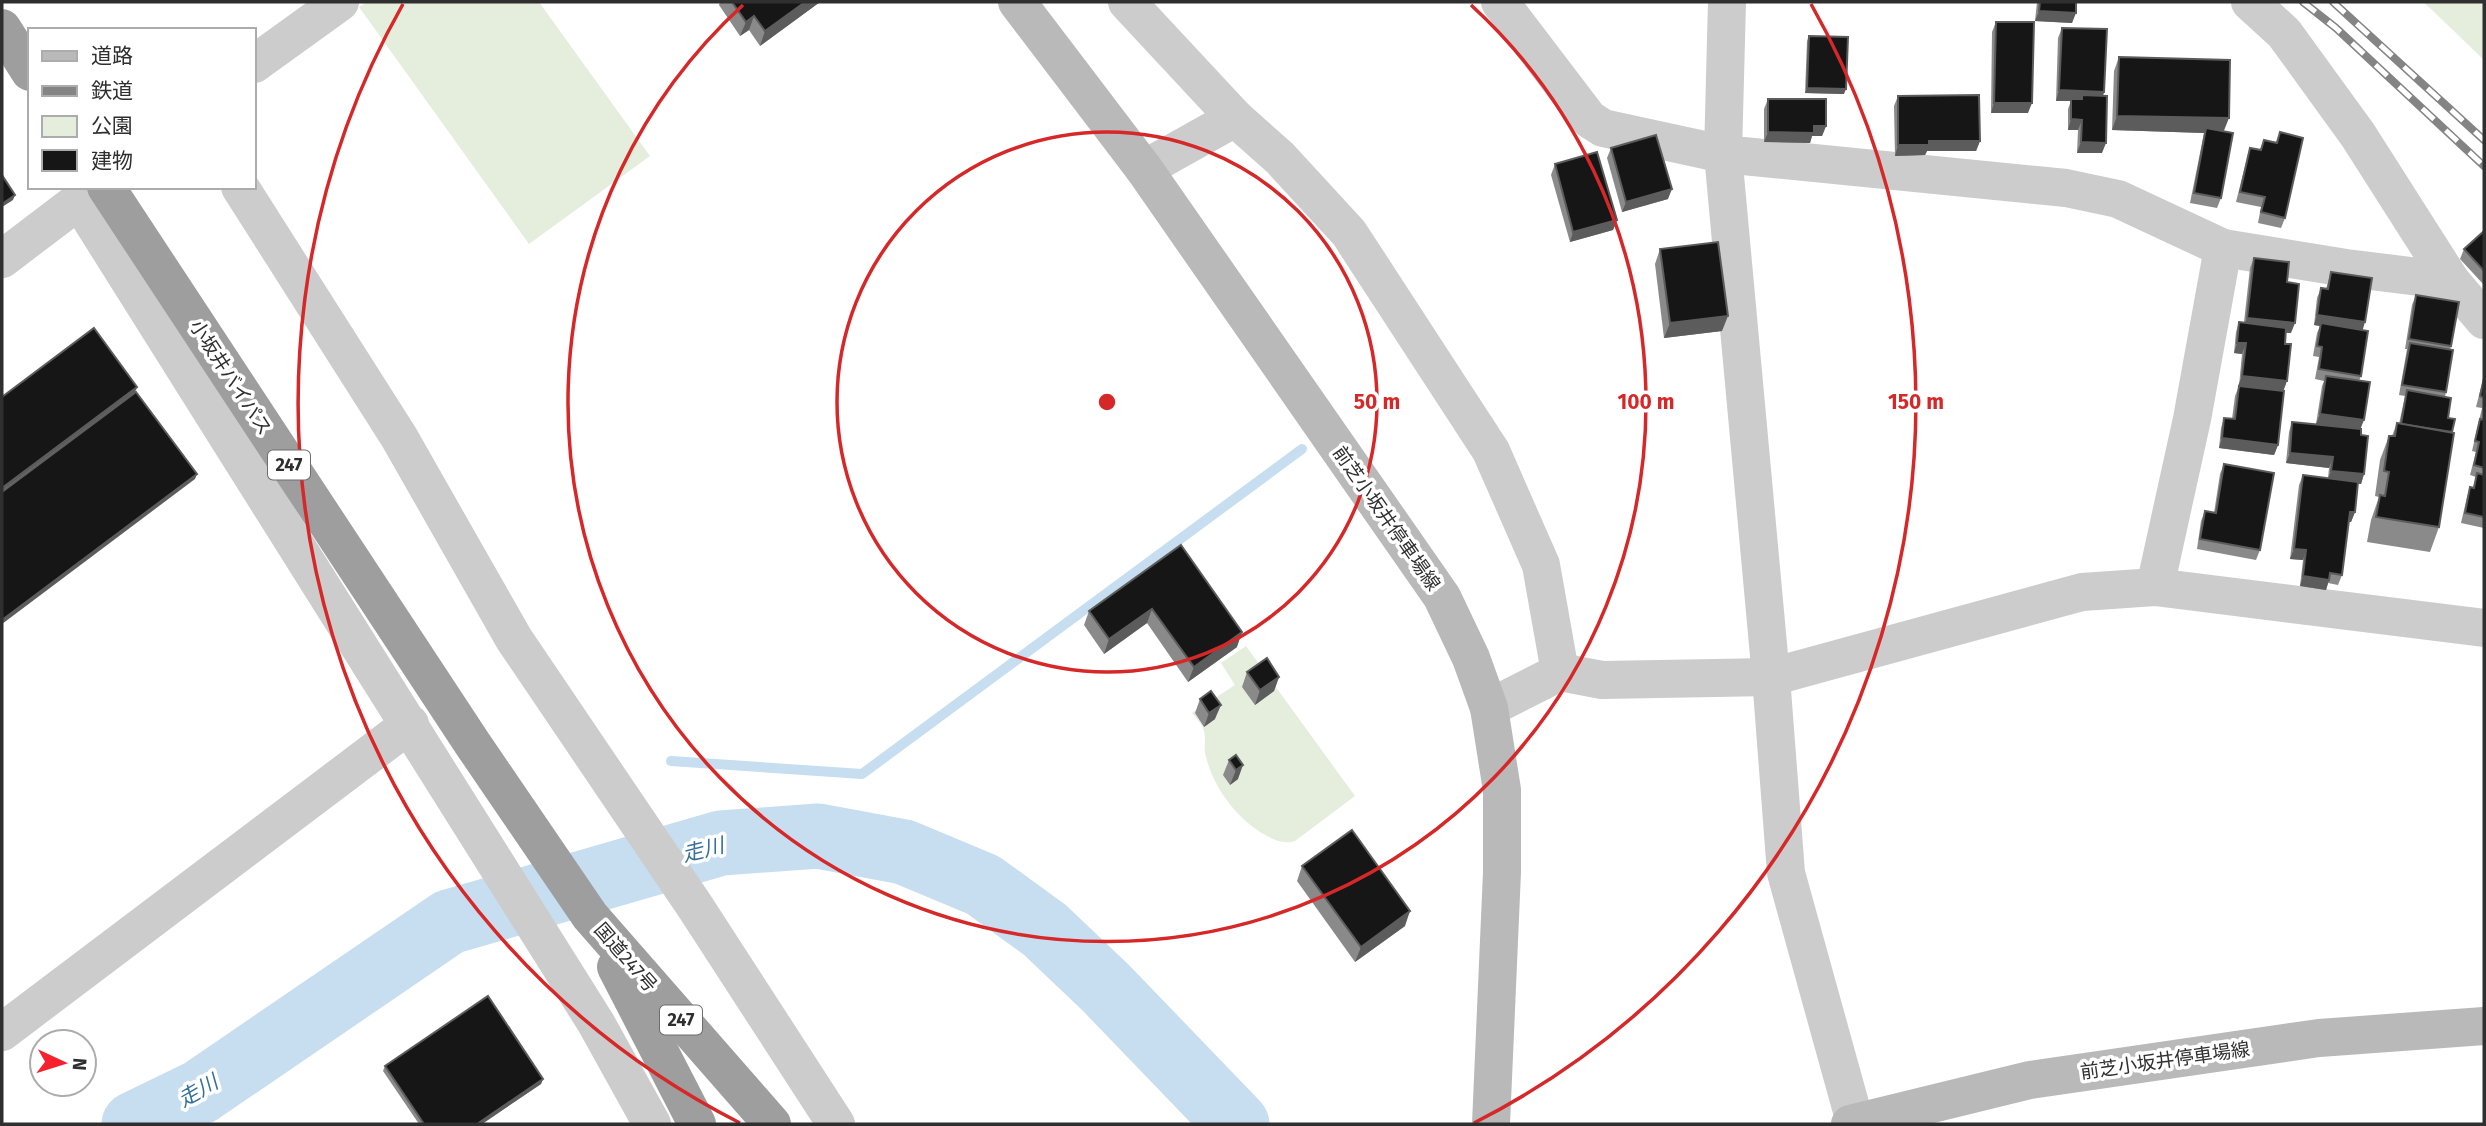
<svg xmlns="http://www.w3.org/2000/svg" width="2486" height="1126" viewBox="0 0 2486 1126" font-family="'Fira Sans','Noto Sans JP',sans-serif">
	<rect width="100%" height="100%" fill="#fff"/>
	<!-- green -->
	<g fill="#e5eedc">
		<path d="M367 2H539L650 156 529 244 359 7Z"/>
		<path d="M2423 2H2484V60L2431 9Z"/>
		<path d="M1246 646 1355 796 1295 841C1282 845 1272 839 1260 832 1233 814 1212 785 1205 753 1204 746 1206 738 1204 731 1203 725 1196 718 1192 713L1235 685 1221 663Z"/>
	</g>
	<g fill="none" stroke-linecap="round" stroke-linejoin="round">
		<!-- stream -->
		<path stroke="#c6deef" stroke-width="10" d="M671 761 862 774 1302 449"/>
		<!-- river -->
		<path stroke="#c6deef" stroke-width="65" d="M134 1124 200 1092 449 922 721 843 818 836 904 852 983 885 1045 930 1106 988 1237 1124"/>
		<!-- minor -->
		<g stroke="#ccc" stroke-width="38">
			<path d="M1127 2 1235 118"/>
			<path d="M1500 2 1589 119 1603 128 1723 154 1771 677 1786 873 1855 1122"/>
			<path d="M1727 2 1723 154 2066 188 2118 199 2223 248 2346 268 2451 281 2484 320"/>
			<path d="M2250 2 2284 33 2358 135 2451 281"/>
			<path d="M254 64 340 2"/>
			<path d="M1144 169 1235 118 1280 158 1349 233 1491 451 1541 565 1560 672"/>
			<path d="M240 187 399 437 514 639 696 908 836 1124"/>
			<path d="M80 202 596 1023 652 1124"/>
			<path d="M2 259 97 187"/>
			<path d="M2155 587 2192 419 2223 248"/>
			<path d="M1489 708 1560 672 1602 680 1771 677 2082 592 2155 587 2484 628"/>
			<path d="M2 1032 410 724"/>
		</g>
		<!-- secondary -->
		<g stroke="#b9b9b9" stroke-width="38">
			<path d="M1017 2 1144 169 1442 597 1471 658 1489 708 1502 790V872L1491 1124"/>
			<path d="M1850 1124 2030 1080 2319 1038 2484 1026"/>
		</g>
		<!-- trunk -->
		<g stroke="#9e9e9e" stroke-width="38">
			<path d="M2 28 30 72"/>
			<path d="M106 187 472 743 590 916 772 1124"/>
			<path d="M616 967 697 1124"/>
		</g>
		<defs>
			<g id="rail">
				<path d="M2303 2 2336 28 2484 166"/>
				<path d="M2333 2 2484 140"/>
			</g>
		</defs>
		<!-- rail casing -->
		<use href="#rail" stroke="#848484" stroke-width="8"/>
		<!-- rail -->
		<use href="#rail" stroke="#fff" stroke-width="5" stroke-dasharray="16" stroke-linecap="butt"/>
	</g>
	<!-- wall -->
	<g fill="#8a8a8a">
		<path d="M720 2H820L760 46 749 30 740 36 719 5Z"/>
		<path d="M2037 2H2076L2072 23 2035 21Z"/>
		<path d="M1996 22 2028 113H1991L1992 32Z"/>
		<path d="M2062 28 2104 92 2103 96 2102 153H2077L2078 130H2068V109L2071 101H2056L2058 38Z"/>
		<path d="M1809 36 1844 94 1805 93 1807 41Z"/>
		<path d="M2119 57 2224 131 2221 198 2217 208 2190 203 2204 133 2112 130 2114 71Z"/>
		<path d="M1898 96 1980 141 1976 151H1927L1925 155 1895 156 1894 106Z"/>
		<path d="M1768 99 1826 126 1822 136H1812L1810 143 1764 142V109Z"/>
		<path d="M2280 132 2285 218 2281 228 2258 223 2261 207 2236 202 2247 158 2250 148 2260 150 2264 140 2276 142Z"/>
		<path d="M1611 148 1668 199 1622 212 1607 158Z"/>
		<path d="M1555 164 1617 220 1613 230 1570 242 1551 175Z"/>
		<path d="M2484 231V285L2460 259 2464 249Z"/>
		<path d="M1660 249 1722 331 1664 338 1655 264Z"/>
		<path d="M2254 258 2287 282 2291 333H2286L2283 391 2278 445 2274 455 2219 448 2221 428 2224 418 2232 419 2235 396 2239 386 2242 354 2234 353 2236 332 2239 322H2244L2250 268Z"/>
		<path d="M2331 272 2362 330 2361 376 2359 381 2361 435 2364 474 2361 484H2358L2355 512 2351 522H2349L2342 575 2338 585 2328 583 2326 590 2300 586 2303 560 2290 559 2299 485 2303 475 2328 478 2329 468 2286 463 2289 432 2292 422 2316 424 2322 386 2324 381 2315 379 2319 357 2313 356 2317 333 2320 326 2314 325 2317 298 2321 288 2326 289Z"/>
		<path d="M2416 295 2451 346 2450 350 2446 392 2445 397 2448 418 2439 527 2430 552 2367 542 2371 520 2379 497 2375 496 2380 460 2389 436H2392L2397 423 2399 424 2405 396 2399 395 2407 349H2405L2412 305Z"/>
		<path d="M2484 376V528L2461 523 2467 497 2470 487H2473L2476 477 2470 475 2476 452 2472 451 2482 408 2476 407Z"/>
		<path d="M2224 464 2260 550 2256 560 2197 549 2201 521 2205 511 2214 513 2220 474Z"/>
		<path d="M1181 545 1237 647 1188 682 1147 623 1104 654 1084 625 1089 611Z"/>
		<path d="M1247 672 1279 677 1274 691 1255 705 1242 687Z"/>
		<path d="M1200 699 1215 719 1204 727 1195 713Z"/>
		<path d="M1236 755 1238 779 1230 785 1223 775 1229 760Z"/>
		<path d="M1302 866 1405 926 1355 962 1297 881Z"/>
		<path d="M385 1066 543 1079 541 1084 482 1124H419L383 1071Z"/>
	</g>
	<!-- shaded-wall -->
	<g fill="#5c5c5c">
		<path d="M805 2H820L760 46 765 31Z"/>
		<path d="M2039 11 2076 13 2072 23 2035 21Z"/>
		<path d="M754 16 749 30 740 36 746 22Z"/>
		<path d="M1807 88 1846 89 1844 94 1805 93Z"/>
		<path d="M2059 90 2104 92 2101 102 2082 95 2080 101 2071 99V101H2056Z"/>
		<path d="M1994 103H2032L2028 113H1991Z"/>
		<path d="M2117 116 2229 118 2223 133 2206 128 2205 133 2112 130Z"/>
		<path d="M2071 119 2082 120 2078 130H2068Z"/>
		<path d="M1814 126H1826L1822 136H1812L1810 143 1764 142 1768 132Z"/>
		<path d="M1929 141H1980L1976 151H1927L1925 155 1895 156 1898 145Z"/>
		<path d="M2081 142 2106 143 2102 153H2077Z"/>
		<path d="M1672 189 1668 199 1622 212 1626 202Z"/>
		<path d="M15 195 13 200 2 207V204Z"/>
		<path d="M1617 220 1613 230 1570 242 1573 232Z"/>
		<path d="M2317 315 2365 322 2362 332 2321 323 2320 326 2314 325Z"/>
		<path d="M1728 316 1722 331 1664 338 1670 323Z"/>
		<path d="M2247 318 2295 323 2291 333 2243 328Z"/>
		<path d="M2237 343H2246L2242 354 2234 353Z"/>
		<path d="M2242 376 2287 381 2283 392 2238 386Z"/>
		<path d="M137 387 135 392 2 491V488Z"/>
		<path d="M2320 414 2364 420 2360 430 2316 424Z"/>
		<path d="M2222 438 2278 445 2274 455 2219 448Z"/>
		<path d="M2290 453 2333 457 2329 468 2286 463Z"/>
		<path d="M2331 471 2364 474 2361 484 2327 481Z"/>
		<path d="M197 474 195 479 2 624V620Z"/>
		<path d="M2350 512H2355L2351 522H2347Z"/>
		<path d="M2294 549 2306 550 2303 560 2290 559Z"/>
		<path d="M2303 576 2329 580 2326 590 2300 586Z"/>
		<path d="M1152 609 1147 623 1104 654 1109 639Z"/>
		<path d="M1242 632 1237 647 1188 682 1194 667Z"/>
		<path d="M1279 677 1274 691 1255 705 1260 690Z"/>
		<path d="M1221 705 1215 719 1204 727 1209 713Z"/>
		<path d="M1243 765 1238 779 1230 785 1236 770Z"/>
		<path d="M1410 911 1405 926 1355 962 1361 947Z"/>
		<path d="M543 1079 541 1084 482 1124H477Z"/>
	</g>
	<!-- building -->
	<g fill="#161616" stroke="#5c5c5c" stroke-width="2">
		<path d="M732 2H805L765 31 754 16 746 22Z"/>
		<path d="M2040 2H2076V13L2039 11Z"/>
		<path d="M1996 22H2034L2032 103H1994Z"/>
		<path d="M2062 28 2107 29 2104 92 2059 90Z"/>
		<path d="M1809 36 1848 37 1846 89 1807 88Z"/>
		<path d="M2119 57 2230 60 2229 118 2117 116Z"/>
		<path d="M1979 95 1980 141H1929V145H1898V96Z"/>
		<path d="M2082 95 2107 96 2106 143 2081 142 2082 120 2071 119V99H2082Z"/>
		<path d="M1768 99H1826V126H1814V133L1768 132Z"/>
		<path d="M2206 128 2233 133 2221 198 2194 193Z"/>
		<path d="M2280 132 2303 138 2285 218 2261 212 2265 197 2240 192 2250 148 2261 150 2264 140 2277 143Z"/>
		<path d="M1656 135 1672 189 1626 202 1611 148Z"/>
		<path d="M1597 152 1617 220 1573 232 1555 164Z"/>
		<path d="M2 175 15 195 2 204Z"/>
		<path d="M2484 231V271L2464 249Z"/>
		<path d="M1718 242 1728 316 1670 323 1660 249Z"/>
		<path d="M2254 258 2289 262 2287 282 2299 284 2295 323 2247 318Z"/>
		<path d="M2331 272 2372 278 2365 322 2317 315 2321 288 2328 289Z"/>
		<path d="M2416 295 2459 302 2451 346 2409 339Z"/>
		<path d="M2239 322 2286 328 2285 344H2291L2287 381 2242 376 2246 343H2237Z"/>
		<path d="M2321 323 2368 331 2361 376 2319 369 2322 347 2317 346Z"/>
		<path d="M94 328 137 387 2 488V397Z"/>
		<path d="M2410 343 2453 350 2446 392 2402 385Z"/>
		<path d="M2326 376 2370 382 2364 420 2320 414Z"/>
		<path d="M2484 378V398L2480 396Z"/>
		<path d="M2239 386 2284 391 2278 445 2222 438 2224 418 2235 419Z"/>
		<path d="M2407 390 2451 398 2448 418 2455 419 2452 432 2401 424Z"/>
		<path d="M136 392 197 474 2 620V492Z"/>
		<path d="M2480 419 2484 420V468L2474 465 2479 442 2475 441Z"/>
		<path d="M2292 422 2361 429V435L2368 436 2364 474 2331 471 2333 457 2290 453Z"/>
		<path d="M2397 423 2454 433 2439 527 2376 517 2380 495 2385 496 2389 472 2384 471 2389 436H2395Z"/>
		<path d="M2224 464 2274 473 2260 550 2200 539 2205 511 2216 513Z"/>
		<path d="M2477 473 2484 475V517L2465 513 2470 487 2474 488Z"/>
		<path d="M2303 475 2358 482 2355 512H2350L2342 575 2330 573 2329 580 2303 576 2306 550 2294 549Z"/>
		<path d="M1181 545 1242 632 1194 667 1152 609 1109 639 1089 611Z"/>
		<path d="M1267 658 1279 677 1260 690 1247 672Z"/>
		<path d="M1211 691 1221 705 1209 713 1200 699Z"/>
		<path d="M1236 755 1243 765 1236 770 1229 760Z"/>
		<path d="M1352 830 1410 911 1361 947 1302 866Z"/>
		<path d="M488 996 543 1079 477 1124H424L385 1066Z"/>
	</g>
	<!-- distance rings -->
	<g fill="none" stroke="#d62828" stroke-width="3.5">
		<circle cx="1107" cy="402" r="270"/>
		<path d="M1471 5A539 539 0 1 1 743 5"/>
		<path d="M740 1123A809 809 0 0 1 403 4M1811 4A809 809 0 0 1 1474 1123"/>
	</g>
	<g text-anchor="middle" stroke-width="7" stroke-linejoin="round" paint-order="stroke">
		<!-- shield labels -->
		<g fill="#fff" stroke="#6d6d6d" stroke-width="2">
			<rect x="268" y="450.5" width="42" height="29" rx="5"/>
			<rect x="660" y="1005.5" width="42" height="29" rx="5"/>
		</g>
		<g font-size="18" font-weight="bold" fill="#2f2f2f">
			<text x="289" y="471">247</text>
			<text x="681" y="1026">247</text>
		</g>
		<!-- street labels -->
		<g font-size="19" fill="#2f2f2f" stroke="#fff">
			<text transform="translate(231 377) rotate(57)" y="7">小坂井バイパス</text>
			<text transform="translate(1387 518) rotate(55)" y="7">前芝小坂井停車場線</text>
			<text transform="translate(626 957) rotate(49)" y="7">国道247号</text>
			<text transform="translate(2165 1060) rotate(-8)" y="7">前芝小坂井停車場線</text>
		</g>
		<!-- water labels -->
		<g font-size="21" font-style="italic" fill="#35709a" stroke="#fff">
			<text transform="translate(703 850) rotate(-14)" y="7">走川</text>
			<text transform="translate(198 1091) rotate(-30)" y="7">走川</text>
		</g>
	</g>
	<circle cx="1107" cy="402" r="10" fill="#d62828" stroke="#fff" stroke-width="3.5"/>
	<g font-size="21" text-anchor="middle" font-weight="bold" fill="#d62828" stroke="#fff" stroke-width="7" stroke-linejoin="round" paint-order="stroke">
		<text x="1377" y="409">50 m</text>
		<text x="1646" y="409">100 m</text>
		<text x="1916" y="409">150 m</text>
	</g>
	<!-- border -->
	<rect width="2486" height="1126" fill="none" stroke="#2f2f2f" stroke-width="7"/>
	<!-- legend -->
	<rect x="28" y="28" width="228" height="161" fill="#ffffff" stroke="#acacac" stroke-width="2"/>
	<rect x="42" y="51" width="35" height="10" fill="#b9b9b9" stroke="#acacac" stroke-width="2"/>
	<text x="91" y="63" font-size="21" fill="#2f2f2f">道路</text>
	<rect x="42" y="86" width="35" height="10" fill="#848484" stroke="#acacac" stroke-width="2"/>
	<text x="91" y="98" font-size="21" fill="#2f2f2f">鉄道</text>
	<rect x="42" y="116" width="35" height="21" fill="#e5eedc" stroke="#acacac" stroke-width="2"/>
	<text x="91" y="133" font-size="21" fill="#2f2f2f">公園</text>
	<rect x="42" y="150" width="35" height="21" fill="#161616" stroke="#acacac" stroke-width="2"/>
	<text x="91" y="168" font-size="21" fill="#2f2f2f">建物</text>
	<!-- north arrow -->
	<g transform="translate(63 1063) rotate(94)"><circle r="33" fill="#ffffff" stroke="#acacac" stroke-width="2"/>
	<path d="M0-5L12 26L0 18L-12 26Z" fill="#f6212c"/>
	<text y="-10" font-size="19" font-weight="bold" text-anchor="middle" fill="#2f2f2f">N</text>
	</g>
</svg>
